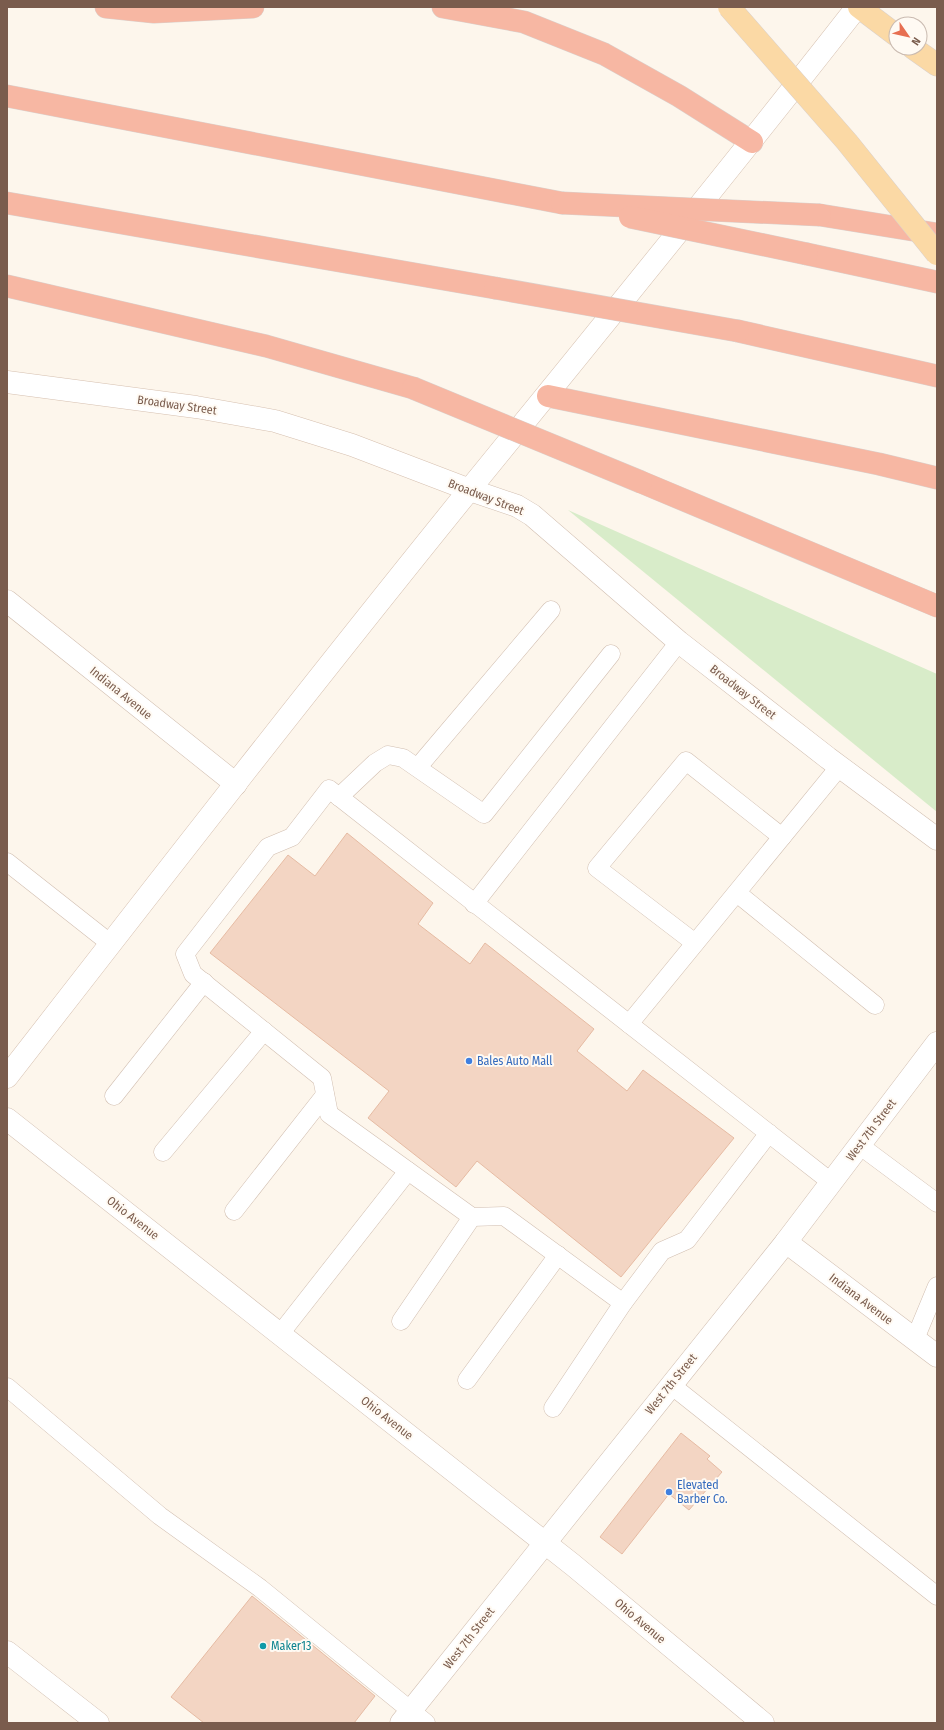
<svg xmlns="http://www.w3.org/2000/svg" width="944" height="1730" viewBox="0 0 944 1730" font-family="'Fira Sans Condensed',sans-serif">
	<rect width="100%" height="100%" fill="#fdf6ec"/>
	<!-- green -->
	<path fill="#d8ecc9" d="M568 510 937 674V812Z"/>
	<!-- building -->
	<g fill="#f3d5c3" stroke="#e6bba3">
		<path d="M347 833 433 903 418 924 470 964 485 943 594 1029 577 1051 627 1091 643 1070 734 1138 621 1277 477 1161 456 1187 368 1118 389 1091 210 953 288 855 315 876Z"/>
		<path d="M681 1433 710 1456 707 1459 722 1472 689 1510 669 1494 622 1554 600 1537Z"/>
		<path d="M252 1596 375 1696 354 1723H204L171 1697Z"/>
	</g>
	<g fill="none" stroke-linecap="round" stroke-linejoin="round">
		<defs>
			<g id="lane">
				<path d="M418 767 551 610"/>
				<path d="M339 797 375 763 388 755 403 758 484 814 611 654"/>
				<path d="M7 862 111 944"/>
				<path d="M737 893 875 1005"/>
				<path d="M474 904 679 642"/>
				<path d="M695 943 597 868 686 761 782 837"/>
				<path d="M629 1024 840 766"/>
				<path d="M114 1096 204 982"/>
				<path d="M769 1133 687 1240 662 1251 623 1303 504 1216 472 1217 329 1114 322 1078 193 974 185 954 268 847 292 837 329 789 831 1182"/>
				<path d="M859 1145 937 1203"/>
				<path d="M163 1152 264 1031"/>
				<path d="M234 1211 325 1095"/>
				<path d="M401 1321 472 1217"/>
				<path d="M280 1334 408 1171"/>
				<path d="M915 1339 937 1286"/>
				<path d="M467 1380 558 1255"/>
				<path d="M671 1385 937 1596"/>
				<path d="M7 1387 160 1516 260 1588 426 1723"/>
				<path d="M553 1408 623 1303"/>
			</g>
			<g id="street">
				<path d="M470 490 517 506 532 515 679 642 828 758 937 839"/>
				<path d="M7 601 236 784"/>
				<path d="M7 1119 573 1565 763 1723"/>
				<path d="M786 1242 937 1356"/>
				<path d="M7 1652 98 1723"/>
				<path d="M401 1723 786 1242 937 1043"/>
			</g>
			<g id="secondary">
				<path d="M7 382 196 407 275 421 352 445 470 490"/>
				<path d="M7 1077C160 880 313 683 470 489 600 329 730 170 857 7"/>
			</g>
			<g id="primary">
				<path d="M859 7 896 35"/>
				<path d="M913 48 937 65"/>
			</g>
			<g id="highway">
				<path d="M106 7 154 12 253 7"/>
				<path d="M443 7 524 22 604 54 679 96 752 142"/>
				<path d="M7 96 562 203"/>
				<path d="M7 203 495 288"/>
				<path d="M820 215 937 234"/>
				<path d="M807 254 937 282"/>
				<path d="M7 286 266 346 413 388"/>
				<path d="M738 331 937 376"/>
				<path d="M548 396 879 464 937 478"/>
				<path d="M641 482 937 606"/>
			</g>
		</defs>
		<!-- lane casing -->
		<use href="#lane" stroke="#d1beb0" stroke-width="19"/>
		<!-- street casing -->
		<use href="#street" stroke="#d1beb0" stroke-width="23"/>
		<!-- secondary casing -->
		<use href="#secondary" stroke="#d6c0b0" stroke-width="23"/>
		<!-- primary casing -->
		<use href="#primary" stroke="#dad1cd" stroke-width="23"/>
		<!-- highway casing -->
		<use href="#highway" stroke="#dad1cd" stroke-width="23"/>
		<!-- lane -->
		<use href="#lane" stroke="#fff" stroke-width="18"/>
		<!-- street -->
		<use href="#street" stroke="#fff" stroke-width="22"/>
		<!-- secondary -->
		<use href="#secondary" stroke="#fff" stroke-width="22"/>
		<!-- primary -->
		<use href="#primary" stroke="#fbd9a5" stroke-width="22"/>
		<!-- highway -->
		<use href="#highway" stroke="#f7b7a3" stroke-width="22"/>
		<defs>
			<path id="primary-bridge" d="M729 7 847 142 937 254"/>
			<g id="highway-bridge">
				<path d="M562 203 820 215"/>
				<path d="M630 217 807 254"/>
				<path d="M495 288 738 331"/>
				<path d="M413 388 641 482"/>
			</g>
		</defs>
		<!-- primary-bridge casing -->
		<use href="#primary-bridge" stroke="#dad1cd" stroke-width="23" stroke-linecap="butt"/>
		<!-- highway-bridge casing -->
		<use href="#highway-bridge" stroke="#dad1cd" stroke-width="23" stroke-linecap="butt"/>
		<!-- primary-bridge -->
		<use href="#primary-bridge" stroke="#fbd9a5" stroke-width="22"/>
		<!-- highway-bridge -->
		<use href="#highway-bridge" stroke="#f7b7a3" stroke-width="22"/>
	</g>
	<!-- markers -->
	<g fill="#3f7fe0" stroke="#fffaf3" stroke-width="1.5">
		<circle cx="469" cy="1061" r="4"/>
		<circle cx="669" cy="1492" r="4"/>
	</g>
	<circle fill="#0f9aa8" stroke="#fffaf3" stroke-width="1.5" cx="263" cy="1646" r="4"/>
	<g text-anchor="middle" stroke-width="4" stroke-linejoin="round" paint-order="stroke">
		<!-- street labels -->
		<g font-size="12" fill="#7a5c4d" stroke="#fffaf3">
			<text transform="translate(177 405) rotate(8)" y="4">Broadway Street</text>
			<text transform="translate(486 497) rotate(21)" y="4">Broadway Street</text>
			<text transform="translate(743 692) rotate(38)" y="4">Broadway Street</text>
			<text transform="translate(121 693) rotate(39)" y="4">Indiana Avenue</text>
			<text transform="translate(871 1130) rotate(-53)" y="4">West 7th Street</text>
			<text transform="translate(133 1218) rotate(38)" y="4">Ohio Avenue</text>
			<text transform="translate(861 1299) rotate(37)" y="4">Indiana Avenue</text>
			<text transform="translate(671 1384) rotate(-51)" y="4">West 7th Street</text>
			<text transform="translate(387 1418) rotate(38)" y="4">Ohio Avenue</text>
			<text transform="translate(640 1621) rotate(40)" y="4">Ohio Avenue</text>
			<text transform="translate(469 1638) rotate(-52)" y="4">West 7th Street</text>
		</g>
		<!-- shop labels -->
		<g font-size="12" fill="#366cbe" stroke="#fffaf3" text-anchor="start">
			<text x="477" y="1065">Bales Auto Mall</text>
			<text x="677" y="1489">Elevated<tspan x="677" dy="14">Barber Co.</tspan></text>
		</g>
		<!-- culture labels -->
		<g font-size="12" fill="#0d838f" stroke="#fffaf3" text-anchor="start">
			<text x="271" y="1650">Maker13</text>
		</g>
	</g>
	<!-- border -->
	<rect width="944" height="1730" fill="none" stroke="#7a5c4d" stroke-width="16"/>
	<!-- north arrow -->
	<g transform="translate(908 36) rotate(124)"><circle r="19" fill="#fffaf3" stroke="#cabbb1"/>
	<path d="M0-3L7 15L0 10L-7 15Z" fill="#e76f51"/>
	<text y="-6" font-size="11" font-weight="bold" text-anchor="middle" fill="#7a5c4d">N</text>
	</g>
</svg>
